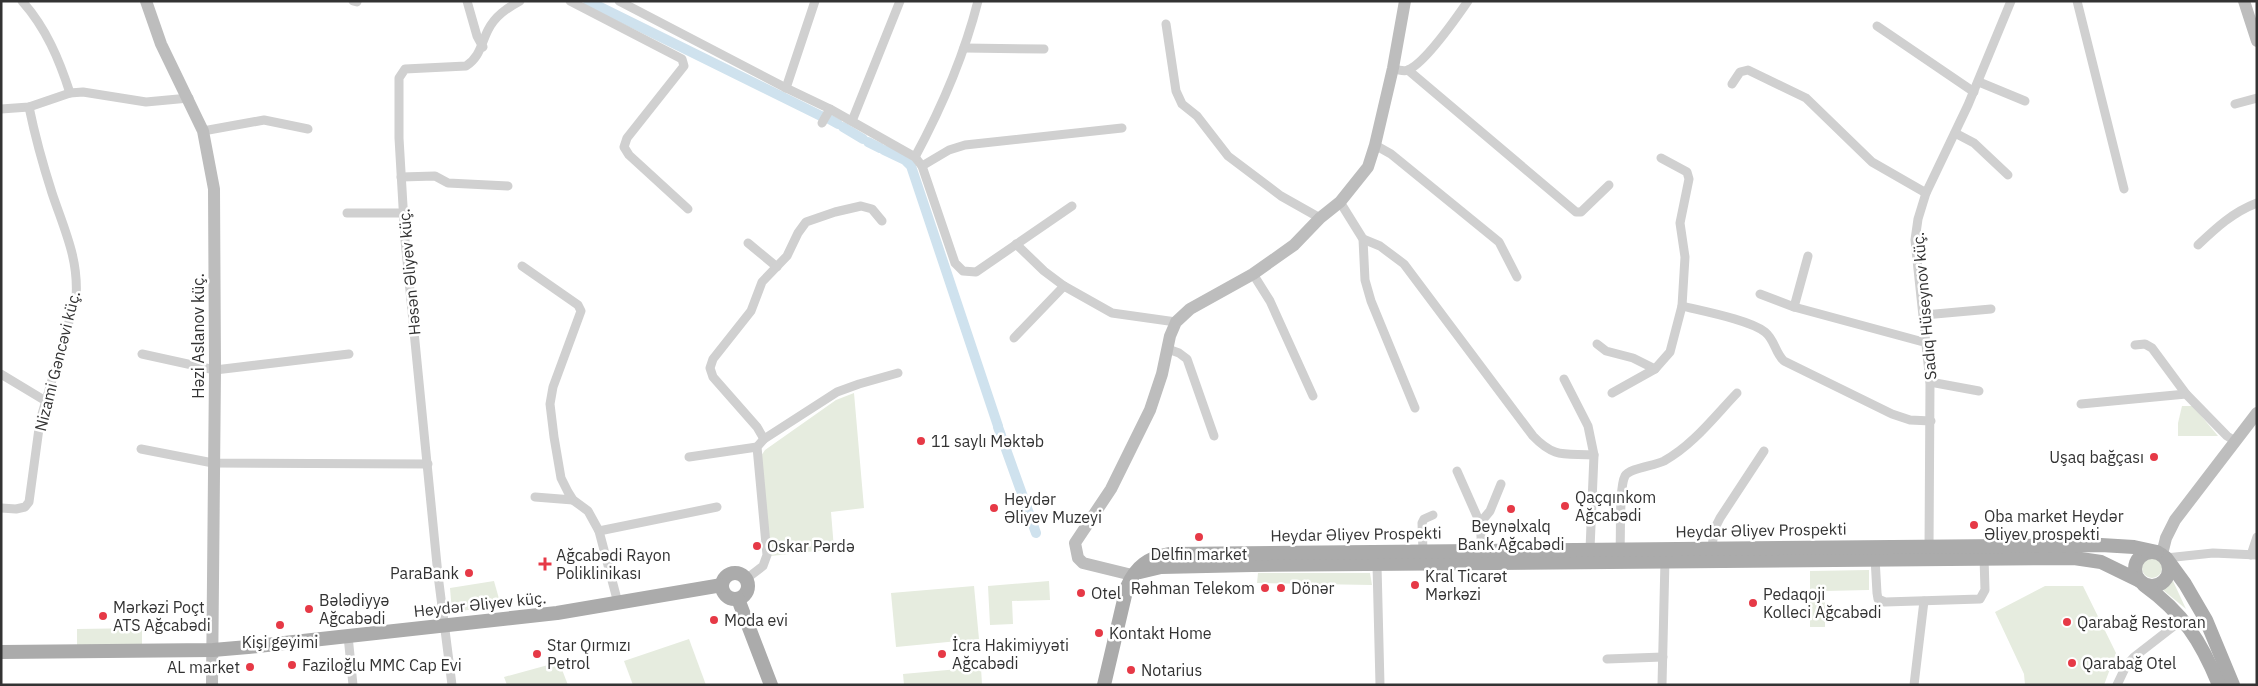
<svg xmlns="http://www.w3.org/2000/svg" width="2258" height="686" viewBox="0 0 2258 686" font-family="'IBM Plex Sans',sans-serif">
	<rect width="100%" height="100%" fill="#fff"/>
	<!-- green -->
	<g fill="#e6ecdf">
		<path d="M854 393 864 508 831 512 834 549 771 556 761 456 765 450 836 400Z"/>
		<path d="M2182 406H2193L2218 436H2178V423Z"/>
		<circle cx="2152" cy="568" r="10"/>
		<path d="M1869 570V590L1825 591V627H1810V571Z"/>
		<path d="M1258 573H1370L1372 585 1257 583Z"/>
		<path d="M494 581 501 606 452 612 450 588Z"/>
		<path d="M1049 581 1050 600 1012 601 1013 624 990 625 988 586Z"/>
		<path d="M2173 581 2186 609 2163 590Z"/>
		<path d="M974 586 979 639 896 647 891 593Z"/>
		<path d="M2045 586H2083L2116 653 2104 685H2025L2024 674 1995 612Z"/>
		<path d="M142 628V645L77 646V629Z"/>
		<path d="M689 639 706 685H633L624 661Z"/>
		<path d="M559 662 568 685H507L504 677Z"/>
		<path d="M981 667 982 685H904L903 674Z"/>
	</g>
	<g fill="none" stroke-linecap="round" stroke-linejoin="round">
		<!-- canal -->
		<g stroke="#cfe2ee" stroke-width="10">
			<path d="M588 1 821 116"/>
			<path d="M829 119 838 124"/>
			<path d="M843 127 863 139"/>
			<path d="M868 142 880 148"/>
			<path d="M884 150 905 160 911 166 998 426"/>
			<path d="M998 427 1036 533"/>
		</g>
		<!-- street -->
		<g stroke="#d0d0d0" stroke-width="9">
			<path d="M22 1C46 28 59 59 70 93"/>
			<path d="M353 1 357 2"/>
			<path d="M467 1 477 36 483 47"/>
			<path d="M570 1 682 59 684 66 627 138 624 147 629 155 688 209"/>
			<path d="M619 1 786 88"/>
			<path d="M815 1 786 88 830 109 915 157 922 166 955 263 963 271 976 272 1072 206"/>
			<path d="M2077 1 2124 189"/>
			<path d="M1166 24 1176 91 1182 104 1197 116 1228 156 1281 196 1320 218"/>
			<path d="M1877 26 1974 92"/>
			<path d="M964 48 1044 49"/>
			<path d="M1393 68C1398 70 1404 72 1408 70 1425 63 1457 17 1468 1"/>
			<path d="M1408 70 1576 212H1581L1609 185"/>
			<path d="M1979 82 2025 101"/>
			<path d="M1732 84 1740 72 1748 70 1806 98 1872 162 1926 193"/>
			<path d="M2235 104 2257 98"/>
			<path d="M1 109 29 107 70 93 83 92 146 102 189 98"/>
			<path d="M852 121 900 1"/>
			<path d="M822 123 830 109"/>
			<path d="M203 131 264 120 308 129"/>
			<path d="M1955 133 1974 143 2008 175"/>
			<path d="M1375 145 1391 154 1499 242 1517 277"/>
			<path d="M915 157C942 107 964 56 978 1"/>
			<path d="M922 166 949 150 965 145 1122 128"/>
			<path d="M401 177 435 176 448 183 508 186"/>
			<path d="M1340 202 1363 239 1365 280 1371 301 1415 408"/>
			<path d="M347 213H403"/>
			<path d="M1363 239 1380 246 1404 264 1533 436C1555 459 1565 453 1594 455"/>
			<path d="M748 243 777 267"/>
			<path d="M1016 244 1044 271 1064 286 1112 313 1176 322"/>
			<path d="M2198 245C2216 228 2233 212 2257 203"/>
			<path d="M522 266 578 305 581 311 553 387 550 404 554 437 561 478 568 492 573 500 588 511 599 531 618 603"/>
			<path d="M1253 274 1270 301 1313 396"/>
			<path d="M1760 294 1794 307 1927 343"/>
			<path d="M1682 306C1702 311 1750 320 1765 332 1775 340 1775 353 1784 361L1892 414 1910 420 1931 421"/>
			<path d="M1794 307 1808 256"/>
			<path d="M1924 315 1991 309"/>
			<path d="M1014 338 1064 286"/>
			<path d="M1597 344 1606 351 1633 358 1655 369"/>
			<path d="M2135 345 2145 344 2152 348 2186 394 2227 436 2235 441"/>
			<path d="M1168 349 1179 353 1187 359 1214 436"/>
			<path d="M142 354 215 370 349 354"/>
			<path d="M1 374 44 400"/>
			<path d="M1564 379 1588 426 1594 455 1590 549"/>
			<path d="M1930 382 1979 391"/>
			<path d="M1612 393 1655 369 1670 352 1682 306 1685 257 1680 223 1689 179 1687 172 1661 158"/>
			<path d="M2081 404 2186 394"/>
			<path d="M764 439 757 427 713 377 710 368 713 359 751 311 762 282 787 256 798 233 806 222 835 212 861 206 872 209 882 221"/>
			<path d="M141 449 213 463 428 464"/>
			<path d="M689 457 757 447"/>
			<path d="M1457 471 1480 523 1482 550"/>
			<path d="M535 497 573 500"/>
			<path d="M1 508 16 509 25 507 29 502 40 421 76 298C79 259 64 229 52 193 43 165 35 136 29 107"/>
			<path d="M1480 523 1490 511 1501 484"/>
			<path d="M599 531 717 507"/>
			<path d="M1712 548 1714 530 1720 518 1764 451"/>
			<path d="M1620 549C1621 533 1619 487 1625 476 1629 468 1654 466 1664 461 1693 445 1714 417 1737 393"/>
			<path d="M1929 550 1930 382 1918 269 1915 240 1918 219 1926 193 1968 105 2011 1"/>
			<path d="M1423 551 1422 523 1424 519 1433 515"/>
			<path d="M2251 555 2257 537"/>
			<path d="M1875 558 1877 593 1878 599 1885 602 1980 599 1985 590 1984 557"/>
			<path d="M2166 558 2213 553 2257 555"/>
			<path d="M1377 565 1380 685"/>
			<path d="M746 579 763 566 767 555 757 447 764 439 837 392 859 384 898 373"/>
			<path d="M348 636 353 685"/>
			<path d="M1607 659 1663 657"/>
			<path d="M452 685 438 575 405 240 399 138V78L405 69 466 66C480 57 481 44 488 30 495 16 507 8 520 1"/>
			<path d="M1662 685 1665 560"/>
			<path d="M1914 685 1924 601"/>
			<path d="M2117 685 2126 666 2134 657 2183 619"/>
		</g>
		<!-- secondary -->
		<g stroke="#bdbdbd" stroke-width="12">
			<path d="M146 1 161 44 203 131 214 189 215 370 212 685"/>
			<path d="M2244 1 2257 41"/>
			<path d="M2162 554 2166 538 2175 520 2257 413"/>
			<path d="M1132 575 1083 563 1078 558 1075 543 1111 489 1150 410 1162 374 1170 336 1176 322 1190 309 1253 274 1294 245 1320 218 1340 202 1368 167 1375 145 1393 68 1405 1"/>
		</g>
		<!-- primary -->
		<g stroke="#ababab" stroke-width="14">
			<circle cx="2152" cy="569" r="17"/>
			<path d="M2166 558 2185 584 2206 620 2233 685"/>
			<path d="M1140 572 1161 567 1252 565 2074 558 2101 562 2140 581"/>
			<circle cx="735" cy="586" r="13"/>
			<path d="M2144 585C2183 613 2201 641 2219 685"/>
			<path d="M738 599 771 685"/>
			<path d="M1 652 213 650 248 647 557 613 722 585"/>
			<path d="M1104 685 1127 587C1136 566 1148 558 1170 554L2101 545 2134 547 2157 552"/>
		</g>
	</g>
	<!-- markers -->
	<g fill="#e63946" stroke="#fff" stroke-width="2">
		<circle cx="921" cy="441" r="5"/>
		<circle cx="2154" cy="457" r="5"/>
		<circle cx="1565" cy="506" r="5"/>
		<circle cx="994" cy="508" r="5"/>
		<circle cx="1511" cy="509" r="5"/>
		<circle cx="1974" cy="525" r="5"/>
		<circle cx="1199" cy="537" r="5"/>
		<circle cx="757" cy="546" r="5"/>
		<path d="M542.5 556.5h5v5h5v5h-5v5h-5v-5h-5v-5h5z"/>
		<circle cx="469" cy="573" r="5"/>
		<circle cx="1415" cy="585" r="5"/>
		<circle cx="1265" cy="588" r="5"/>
		<circle cx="1281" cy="588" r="5"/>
		<circle cx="1081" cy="593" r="5"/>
		<circle cx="1753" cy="603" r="5"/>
		<circle cx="309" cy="609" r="5"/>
		<circle cx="103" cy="616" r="5"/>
		<circle cx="714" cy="620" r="5"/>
		<circle cx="2067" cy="622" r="5"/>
		<circle cx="280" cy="625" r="5"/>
		<circle cx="1099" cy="633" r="5"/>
		<circle cx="537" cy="654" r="5"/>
		<circle cx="942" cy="654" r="5"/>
		<circle cx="2072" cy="663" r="5"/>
		<circle cx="292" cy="665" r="5"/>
		<circle cx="250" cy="667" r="5"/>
		<circle cx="1131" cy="670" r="5"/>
	</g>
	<g text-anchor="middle" stroke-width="5" stroke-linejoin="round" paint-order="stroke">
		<!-- street labels -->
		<g font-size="16" fill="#333" stroke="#fff">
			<text transform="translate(409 272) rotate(-95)" y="6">Həsən Əliyev küç.</text>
			<text transform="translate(1924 306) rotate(-95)" y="6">Sadıq Hüseynov küç.</text>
			<text transform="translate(198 336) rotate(-90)" y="6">Həzi Aslanov küç.</text>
			<text transform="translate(57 361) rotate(-76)" y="6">Nizami Gəncəvi küç.</text>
			<text transform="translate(1761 530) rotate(-1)" y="6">Heydar Əliyev Prospekti</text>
			<text transform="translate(1356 534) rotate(-1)" y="6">Heydar Əliyev Prospekti</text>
			<text transform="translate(480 604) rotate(-6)" y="6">Heydər Əliyev küç.</text>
		</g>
		<!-- poi labels -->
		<g font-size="16" fill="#333" stroke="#fff" text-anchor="start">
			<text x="931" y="447">11 saylı Məktəb</text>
			<text x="2144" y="463" text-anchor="end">Uşaq bağçası</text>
			<text x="1575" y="503">Qaçqınkom<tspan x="1575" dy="18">Ağcabədi</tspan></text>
			<text x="1004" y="505">Heydər<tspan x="1004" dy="18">Əliyev Muzeyi</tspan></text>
			<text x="1984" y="522">Oba market Heydər<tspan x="1984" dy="18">Əliyev prospekti</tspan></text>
			<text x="1511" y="532" text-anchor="middle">Beynəlxalq<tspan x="1511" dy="18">Bank Ağcabədi</tspan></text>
			<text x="767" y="552">Oskar Pərdə</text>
			<text x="1199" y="560" text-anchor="middle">Delfin market</text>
			<text x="556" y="561">Ağcabədi Rayon<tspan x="556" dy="18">Poliklinikası</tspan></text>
			<text x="459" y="579" text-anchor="end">ParaBank</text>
			<text x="1425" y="582">Kral Ticarət<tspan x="1425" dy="18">Mərkəzi</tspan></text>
			<text x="1255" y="594" text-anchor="end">Rəhman Telekom</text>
			<text x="1291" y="594">Dönər</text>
			<text x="1091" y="599">Otel</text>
			<text x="1763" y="600">Pedaqoji<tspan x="1763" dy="18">Kolleci Ağcabədi</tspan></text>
			<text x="319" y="606">Bələdiyyə<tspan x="319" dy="18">Ağcabədi</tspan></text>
			<text x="113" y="613">Mərkəzi Poçt<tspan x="113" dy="18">ATS Ağcabədi</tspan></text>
			<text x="724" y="626">Moda evi</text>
			<text x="2077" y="628">Qarabağ Restoran</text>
			<text x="1109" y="639">Kontakt Home</text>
			<text x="280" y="648" text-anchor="middle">Kişi geyimi</text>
			<text x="547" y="651">Star Qırmızı<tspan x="547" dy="18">Petrol</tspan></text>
			<text x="952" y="651">İcra Hakimiyyəti<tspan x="952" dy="18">Ağcabədi</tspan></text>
			<text x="2082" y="669">Qarabağ Otel</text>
			<text x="302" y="671">Faziloğlu MMC Cap Evi</text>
			<text x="240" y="673" text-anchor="end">AL market</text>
			<text x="1141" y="676">Notarius</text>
		</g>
	</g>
	<!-- border -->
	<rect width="2258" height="686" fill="none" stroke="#333333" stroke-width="5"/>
</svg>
